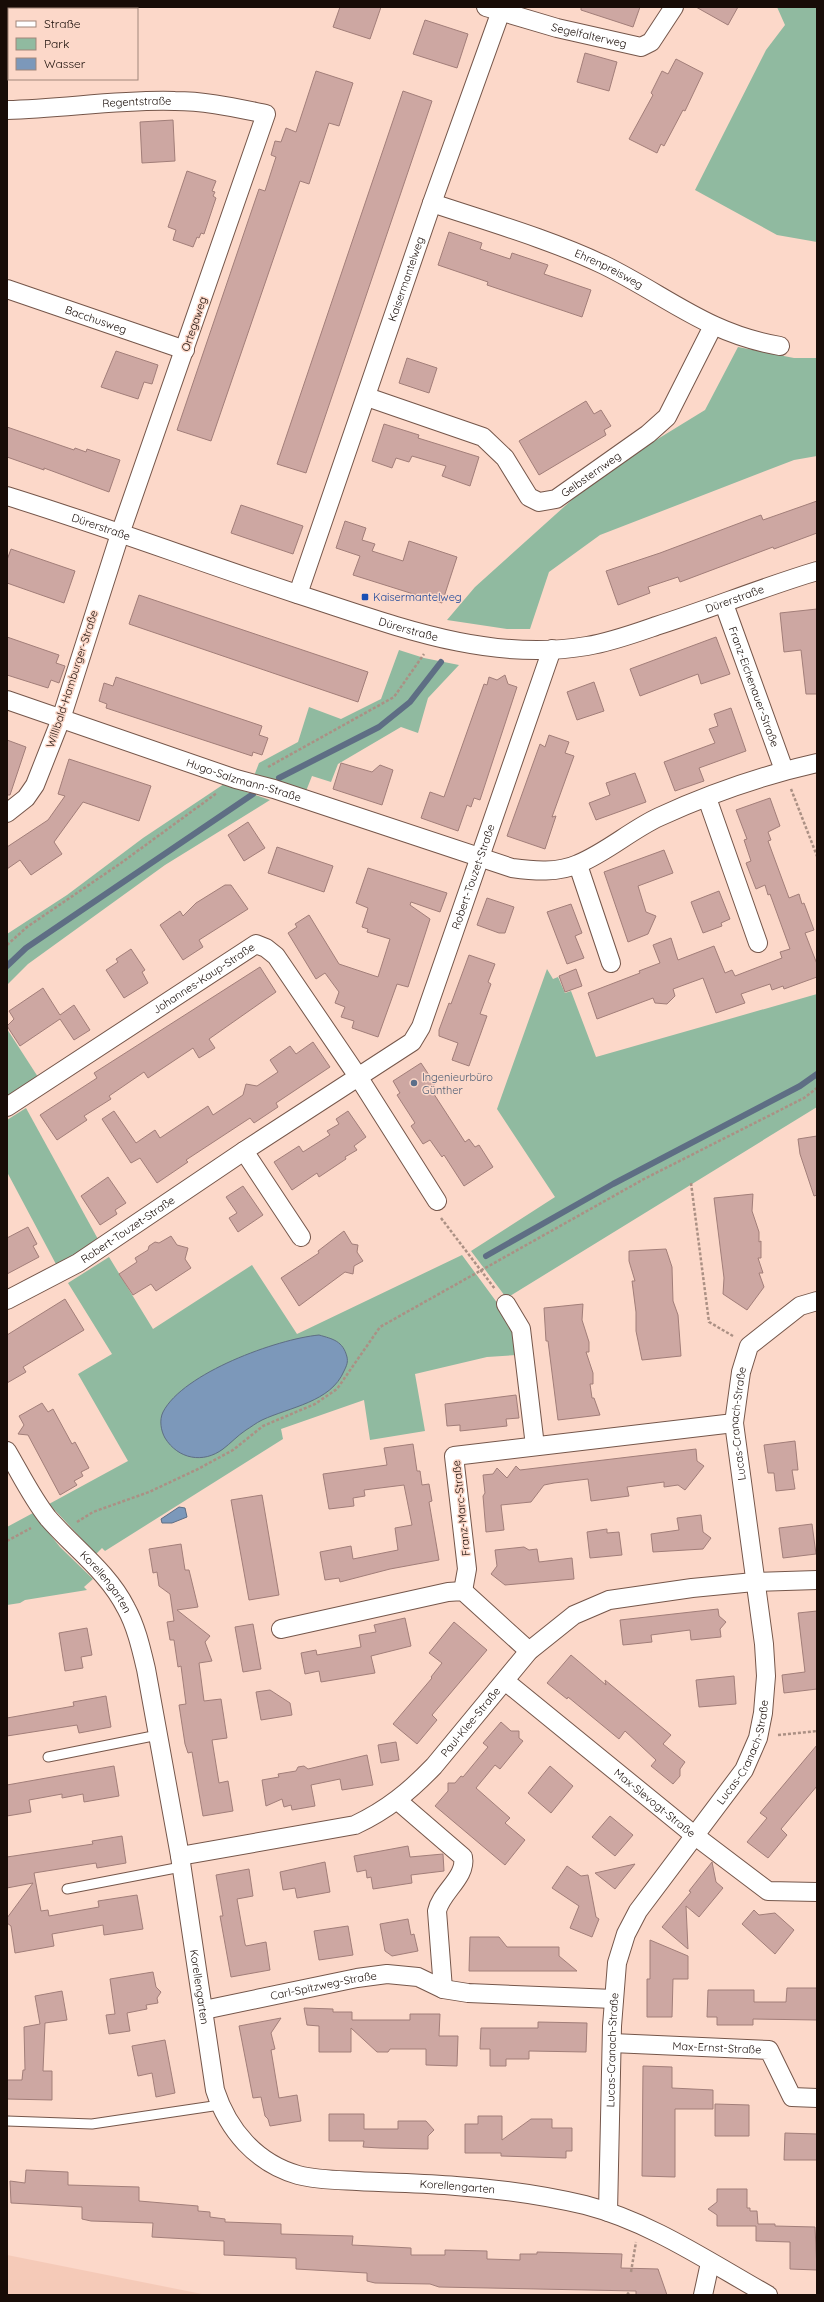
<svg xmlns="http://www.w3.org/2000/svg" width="824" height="2302" viewBox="0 0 824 2302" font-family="Quicksand,sans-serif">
	<rect width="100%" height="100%" fill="#fcd8c9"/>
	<!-- built -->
	<path fill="#f5cab8" d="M7 2255 207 2295H7Z"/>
	<!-- green -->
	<g fill="#90baa0">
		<path d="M777 7H817V242L777 235 695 190 766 50 785 25Z"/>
		<path d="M738 347 794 358H817V456L794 460 600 535 549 572 530 629H507L447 620 475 587 585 488 630 456 705 410Z"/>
		<path d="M399 650 424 658 459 665 428 698 418 733 401 727 338 764 331 782 312 776 306 791 254 776 259 763 298 742 309 707 341 719 381 699Z"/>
		<path d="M224 784 270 800 165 865 28 964 7 985V934L67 895 143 838Z"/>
		<path d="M547 969 553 979 558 977 565 993 571 991 596 1057 817 994V1107L510 1296 508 1300 471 1251 555 1197 497 1109Z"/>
		<path d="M7 1029 38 1077 7 1097Z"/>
		<path d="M26 1108 99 1241 57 1266 7 1172V1120Z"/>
		<path d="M462 1255 501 1308 515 1335 517 1355 487 1357 415 1374 425 1431 370 1440 364 1400 281 1429 283 1439 105 1551 102 1548 96 1554 49 1504 128 1461 78 1374 112 1354 68 1283 109 1257 153 1329 252 1265 297 1334Z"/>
		<path d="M33 1513 60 1547 93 1579 84 1587 87 1590 25 1600 20 1603 7 1605V1527Z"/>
	</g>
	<!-- water -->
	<g fill="#7c98ba" stroke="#5e6e84">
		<path d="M319 1335C333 1339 343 1341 347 1357 348 1362 347 1365 344 1371 331 1402 290 1407 262 1420 256 1423 251 1427 246 1430 237 1436 231 1443 223 1449 203 1464 178 1459 165 1438 161 1431 159 1420 163 1412 183 1373 277 1339 319 1335Z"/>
		<path d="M179 1507 185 1508 187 1517 172 1523H162L161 1519Z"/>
	</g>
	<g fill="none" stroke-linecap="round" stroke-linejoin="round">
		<!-- stream -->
		<g stroke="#5e6e84" stroke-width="6">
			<path d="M279 778 379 727 410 702 441 662"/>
			<path d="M7 966 26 948 253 794"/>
			<path d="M486 1256 613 1184 800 1086 817 1074"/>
		</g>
	</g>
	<!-- building -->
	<g fill="#cda7a2" stroke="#a27e79">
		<path d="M340 7H381L370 39 333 27Z"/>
		<path d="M581 7H640L633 27 581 10Z"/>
		<path d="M696 7H738L728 25Z"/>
		<path d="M425 20 468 34 457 68 413 54Z"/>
		<path d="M585 53 617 62 609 91 577 82Z"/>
		<path d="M676 59 703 73 685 111 683 110 664 146 661 144 657 153 629 139 653 95 651 93 662 71 668 74Z"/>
		<path d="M316 71 353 83 339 126 329 123 309 184 300 181 211 441 177 430 259 189 265 191 276 157 271 155 275 141 281 142 286 128 296 132Z"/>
		<path d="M403 91 432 101 306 473 277 464Z"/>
		<path d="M173 120 175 161 142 163 140 122Z"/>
		<path d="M187 171 216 181 212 191 215 192 213 196 216 198 204 234 201 233 199 238 197 237 193 247 173 240 176 230 168 227Z"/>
		<path d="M449 232 482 243 480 249 510 259 512 253 548 265 544 274 591 290 582 317 487 285 488 282 438 265Z"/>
		<path d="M116 351 158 365 152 384 144 382 138 399 101 387Z"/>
		<path d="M407 358 437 368 429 393 399 383Z"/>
		<path d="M586 401 594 414 601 410 611 426 604 430 606 435 539 475 519 441Z"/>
		<path d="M384 424 419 435 418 438 479 457 470 486 442 476 446 466 412 456 409 462 396 458 392 468 372 461Z"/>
		<path d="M7 427 74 450 75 448 86 452 87 449 120 460 109 492 44 468V470L7 457Z"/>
		<path d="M817 501V533L774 549 773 547 680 582 678 577 648 587 650 593 618 605 606 571 660 553 761 515 763 520Z"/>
		<path d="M241 505 303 526 293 554 231 533Z"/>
		<path d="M345 521 366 528 362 540 375 544 372 551 403 561 409 541 457 557 442 603 353 575 360 556 336 548Z"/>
		<path d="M11 549 75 571 64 603 7 583V560Z"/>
		<path d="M139 595 368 672 358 702 129 624Z"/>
		<path d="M817 609V694H806L801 650 784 652 780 613Z"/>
		<path d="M7 637 59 655 56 663 65 666 59 683 51 680 48 688 7 675Z"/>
		<path d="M716 637 730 674 701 684 698 674 640 696 630 669Z"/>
		<path d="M505 675 508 684 517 687 480 800 474 798 471 807 467 805 458 831 421 818 430 792 444 797 484 684 487 685 489 677 497 680Z"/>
		<path d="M116 677 262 726 259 735 268 738 262 755 253 752 252 756 106 708 107 704 99 701 104 683 113 686Z"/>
		<path d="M594 682 604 711 577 720 567 692Z"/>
		<path d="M731 708 746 751 699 768 704 781 675 791 664 762 715 743 709 729 718 726 714 714Z"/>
		<path d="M549 735 569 742 565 753 574 756 552 817 556 816 545 849 507 836 540 744 545 747Z"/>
		<path d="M7 740 26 747 10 795H7Z"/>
		<path d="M69 759 151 786 139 821 83 802 54 842 62 854 31 875 20 860 7 869V847L48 820 65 796 58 794Z"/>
		<path d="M341 763 372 772 380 765 393 770 382 805 333 789Z"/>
		<path d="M635 773 646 802 596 820 589 803 610 795 606 783Z"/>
		<path d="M770 798 780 826 768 832 771 840 768 841 789 898 799 894 802 904 804 903 814 930 805 933 817 964V977L784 989 783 986 772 990 770 984 741 994 745 1003 716 1013 703 978 673 989 675 996 667 1004 655 1003 653 998 597 1019 588 993 640 973 639 971 660 963 653 945 671 938 678 960 714 946 725 973 732 970 735 976 782 958 780 952 790 949 770 894 768 895 765 885 756 889 746 863 751 861 744 840 747 839 736 810Z"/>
		<path d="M248 822 265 848 244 861 228 835Z"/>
		<path d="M277 847 333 866 324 892 268 873Z"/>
		<path d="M664 850 673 873 638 886 646 912 656 916 648 934 628 942 604 872Z"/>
		<path d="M368 868 447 893 440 912 411 902 410 905 430 919 408 987 397 984 378 1037 352 1028 354 1021 341 1017 345 1007 335 1003 339 992 325 973 316 979 288 933 297 927 295 924 309 915 339 964 378 977 390 939 367 932 368 929 362 927 368 908 356 903Z"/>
		<path d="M225 885H231L248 909 199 940 203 947 183 960 160 925 180 911 183 916 196 903Z"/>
		<path d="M719 891 730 919 721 923 722 926 703 933 691 902Z"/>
		<path d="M487 898 514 907 505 933H499L477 925Z"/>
		<path d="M571 904 582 933 575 936 584 958 567 964 547 912Z"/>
		<path d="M131 949 145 970 142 972 148 983 124 998 106 970 118 962 116 959Z"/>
		<path d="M469 955 495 964 488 982 491 984 480 1014 487 1016 469 1066 452 1060 458 1043 439 1036V1030L449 1003 451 1004Z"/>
		<path d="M260 967 276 992 209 1039 215 1048 199 1058 193 1048 148 1078 144 1072 109 1096 111 1099 84 1116 87 1120 57 1140 40 1115 97 1078 94 1073Z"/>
		<path d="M576 969 582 986 565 992 559 976Z"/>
		<path d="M43 988 60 1015 74 1005 90 1030 74 1040 60 1019 20 1046 7 1026 14 1019 9 1011Z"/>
		<path d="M313 1042 330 1067 276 1103 278 1107 254 1123 250 1118 186 1160 188 1162 157 1183 140 1158 131 1163 102 1119 114 1111 136 1143 155 1130 160 1138 208 1106 213 1115 243 1095 246 1084 257 1086 278 1072 270 1060 290 1046 296 1054Z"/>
		<path d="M421 1063 435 1084 430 1088 465 1142 469 1139 475 1147 479 1145 493 1167 464 1186 444 1155 442 1157 430 1140 423 1144 411 1126 415 1123 397 1095 400 1093 393 1081Z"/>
		<path d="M348 1111 366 1137 354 1146 357 1150 345 1157 346 1159 319 1177 317 1173 292 1190 274 1162 299 1146 303 1152 330 1135 327 1131 339 1124 336 1119Z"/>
		<path d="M817 1136V1195L814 1196 800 1154 798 1139Z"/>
		<path d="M108 1177 126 1203 115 1210 117 1214 100 1225 81 1196Z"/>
		<path d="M243 1186 263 1215 238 1232 229 1218 237 1213 226 1197Z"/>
		<path d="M753 1194 752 1211 759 1232V1242L761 1241V1258H758L763 1273H759L764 1287 747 1310 723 1294 724 1278 714 1198Z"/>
		<path d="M28 1227 37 1244 33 1246 39 1257 7 1274V1238Z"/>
		<path d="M344 1231 352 1244 358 1245 357 1252 363 1261 354 1266 353 1274 345 1272 299 1306 281 1278 319 1253 318 1251Z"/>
		<path d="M171 1236 177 1245 188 1248 185 1259 191 1268 156 1291 151 1284 133 1295 119 1274 137 1262 135 1258 148 1250 149 1246 155 1242 159 1243Z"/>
		<path d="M666 1249 672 1267 673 1301 678 1315 681 1356 642 1360 636 1331V1312L632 1281H635L629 1261V1251Z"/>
		<path d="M65 1299 84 1330 23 1367 26 1372 7 1383V1335Z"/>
		<path d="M583 1304 582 1320 589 1342V1352H586L593 1373V1384H590L592 1398H594L600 1415 558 1420 548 1341H546L544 1308Z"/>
		<path d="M516 1395 519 1418 506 1419 507 1426 460 1431V1425L447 1426 445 1404Z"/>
		<path d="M42 1403 48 1412 53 1409 72 1444 75 1442 89 1468 81 1472 83 1476 74 1481 77 1485 60 1495 28 1435 18 1434 24 1425 19 1416Z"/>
		<path d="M795 1441 798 1470H792L795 1489 776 1491 774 1473H768L764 1445Z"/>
		<path d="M413 1444 417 1471H420L422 1485 429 1484 432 1501 429 1502 439 1560 390 1569 340 1582 339 1578 325 1580 320 1552 351 1546 353 1559 398 1550 395 1528 412 1525 404 1485 364 1490 365 1496 353 1498 354 1506 329 1509 323 1474 387 1465 384 1448Z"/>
		<path d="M696 1449 697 1461 704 1466 685 1490 678 1485 664 1487V1482L627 1487 629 1496 591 1501 588 1479 554 1483 544 1485 531 1502 501 1505 504 1530 486 1532 483 1496 485 1493 483 1475 493 1474 497 1468 507 1478 516 1466 520 1470Z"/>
		<path d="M262 1495 279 1595 249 1600 231 1500Z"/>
		<path d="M701 1515 703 1532 711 1538 703 1549 653 1552 651 1534 679 1530 677 1518Z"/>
		<path d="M812 1524 816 1554 783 1558 779 1528Z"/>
		<path d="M607 1529V1533L619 1532 622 1555 590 1558 587 1532Z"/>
		<path d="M181 1544 185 1570H189L198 1607 177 1610 210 1636 205 1642 212 1661 199 1663 204 1701 221 1699 227 1738 212 1740 219 1783 228 1781 233 1811 203 1816 192 1752 188 1753 185 1744 179 1705 186 1704 181 1666 178 1667 174 1640H170L167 1622 174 1621 170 1594 159 1586 157 1572 153 1573 149 1549Z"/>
		<path d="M524 1547 529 1550 537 1549 539 1562 572 1558 574 1579 505 1585 491 1574 497 1566 495 1550Z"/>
		<path d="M718 1609 719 1616 726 1622 720 1629 721 1637 691 1640 690 1630 651 1635 652 1642 623 1645 620 1620Z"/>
		<path d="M817 1611V1689L784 1693 782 1675 805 1672 798 1613Z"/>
		<path d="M405 1618 411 1646 371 1656 375 1673 321 1682 319 1671 305 1674 301 1653 316 1650 317 1655 361 1647 359 1635 376 1632 374 1625Z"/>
		<path d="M454 1622 487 1650 432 1715 437 1720 417 1744 393 1724 432 1678 431 1677 442 1663 429 1653Z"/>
		<path d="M253 1624 261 1669 243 1672 235 1627Z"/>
		<path d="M87 1628 92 1655 81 1657 83 1668 65 1671 59 1633Z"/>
		<path d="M571 1655 606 1685 605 1680 671 1735 663 1744 685 1762 680 1769V1776L673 1784 651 1766 656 1760 625 1731 619 1739 568 1697 567 1699 547 1683Z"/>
		<path d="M734 1676 736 1704 699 1707 696 1680Z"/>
		<path d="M270 1690 290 1703 292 1715 261 1720 256 1692Z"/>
		<path d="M106 1696 111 1727 79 1733 77 1725 7 1736V1718L74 1706 73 1702Z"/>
		<path d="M501 1722 511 1731H519V1738L523 1741 500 1769 495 1765 476 1788 510 1818 505 1823 525 1840 505 1865 435 1806 448 1791V1783H455L461 1776 463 1777 488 1747 483 1743Z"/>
		<path d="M396 1742 399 1760 381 1763 378 1745Z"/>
		<path d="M817 1745V1786L781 1829 787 1835 768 1858 747 1842 767 1818 760 1813Z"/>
		<path d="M367 1755 373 1785 342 1790 340 1779 311 1785 315 1806 292 1810 291 1805 284 1807 282 1799 266 1806 262 1780 279 1777 278 1774 296 1771 298 1767 304 1766 308 1769Z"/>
		<path d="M114 1766 119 1796 84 1802 83 1794 62 1798V1794L29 1800 31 1812 7 1816V1785Z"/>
		<path d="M550 1766 573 1786 551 1813 528 1793Z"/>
		<path d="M610 1816 633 1835 615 1856 592 1837Z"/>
		<path d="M122 1836 126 1863 97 1868 96 1863 34 1873 41 1911 48 1910 49 1916 99 1907 98 1901 137 1895 143 1929 104 1935 103 1925 52 1934 54 1946 15 1953 11 1926 7 1923V1918L33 1883 7 1888V1857L93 1844 92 1841Z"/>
		<path d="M408 1846 410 1857 443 1854 444 1871 411 1875 412 1883 373 1889 371 1877 367 1878 366 1870 357 1872 354 1856Z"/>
		<path d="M325 1862 330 1892 297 1898 295 1888 283 1890 280 1872Z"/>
		<path d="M712 1862 716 1882 723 1888 699 1917 686 1906 688 1949 662 1927 691 1892 689 1891Z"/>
		<path d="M635 1864 615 1889 595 1873Z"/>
		<path d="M567 1866 581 1876 588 1875 596 1917 599 1919 592 1937 570 1928 579 1906 552 1888Z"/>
		<path d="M249 1869 253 1896 237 1899 245 1944 246 1946 266 1942 270 1970 231 1977 220 1916H223L216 1875Z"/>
		<path d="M754 1910 759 1915 775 1913 794 1930 775 1954 742 1924Z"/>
		<path d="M408 1919 411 1935 414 1934 418 1951 392 1956 385 1951 380 1924Z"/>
		<path d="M348 1926 353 1955 319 1960 314 1931Z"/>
		<path d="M470 1937H499L507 1947H559V1956L577 1971H469Z"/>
		<path d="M650 1940 688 1956V1979H673L672 2017H647V1979H650Z"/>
		<path d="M153 1972 156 1987 161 1992 157 1998 158 2003 146 2005 147 2009 127 2013 130 2031 109 2034 106 2015 115 2014 110 1979Z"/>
		<path d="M787 1988H817V2020L753 2019V2025H717V2017H707L708 1990H754V2002H786Z"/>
		<path d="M62 1991 67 2020 45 2023 43 2071H52V2100L7 2099V2080H22L23 2070H25L24 2027 40 2024 35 1996Z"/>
		<path d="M304 2008 333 2009V2012H352V2020H410V2014H440L439 2036H458L457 2066 426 2065V2049H390L388 2052H377L351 2028V2052H319V2026L307 2025Z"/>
		<path d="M281 2018 271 2033 275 2049 271 2050 279 2098 297 2095 301 2121 270 2126 268 2119 265 2116 261 2097 253 2098 239 2026Z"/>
		<path d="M538 2022 587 2023 586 2052 529 2051V2059H506V2066H490V2049H480L481 2028H538Z"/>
		<path d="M165 2040 175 2093 156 2097 152 2073 138 2076 132 2046Z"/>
		<path d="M643 2066 672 2067V2088L713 2090V2109H675V2177L642 2176Z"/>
		<path d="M715 2104 749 2105V2136H715Z"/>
		<path d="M329 2114H364V2129H398V2121H426L434 2130 428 2136V2149L380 2148 363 2147 364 2141H329Z"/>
		<path d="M478 2116H502V2140L531 2119H552V2128H572V2151H566V2158L501 2156V2153H465V2124H478Z"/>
		<path d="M785 2133 817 2134V2160H784Z"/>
		<path d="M26 2170 68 2172V2185L139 2187V2201L198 2206V2211L210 2212V2217L225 2219V2222L281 2224V2234L353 2236 352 2245 411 2248V2255H445V2250L487 2251V2259L520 2260V2254H537V2252L622 2254 621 2268 658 2269 667 2295H636V2291L439 2287 430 2284 375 2283 367 2281V2273L296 2269V2258L224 2255V2241L152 2237 153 2223 91 2221 82 2219V2207L11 2203 10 2181 25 2183Z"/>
		<path d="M717 2189H747V2208H750V2211H757L758 2224H775V2226L815 2227 817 2270 790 2269V2242L756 2241V2226H717V2215L708 2209 717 2202Z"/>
	</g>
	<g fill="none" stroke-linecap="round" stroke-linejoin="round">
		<defs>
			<g id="lane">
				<path d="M48 1757 158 1735"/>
				<path d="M67 1889 181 1867"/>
				<path d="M7 2121 92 2124 220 2105"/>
			</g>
			<g id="street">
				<path id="s1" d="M486 7 557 28 641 47 651 42 674 7"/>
				<path id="s2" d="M7 110C63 109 119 99 175 101 206 101 236 108 266 114L120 534 61 719 35 785 26 798 7 813"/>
				<path id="s3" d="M432 203C489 222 549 239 604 265 667 296 708 334 780 346"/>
				<path id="s4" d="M7 289 185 350"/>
				<path id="s5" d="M367 397 483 437 505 458 529 497 539 502 556 499 648 434 667 417 713 326"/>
				<path id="s6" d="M7 496C104 526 200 562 297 594 391 624 486 663 587 646 611 642 633 634 656 626 710 609 763 587 817 571"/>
				<path id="s7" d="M298 594 432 203 501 11"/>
				<path id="s8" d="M724 604 784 770"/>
				<path id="s9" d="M7 700 236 779 274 789 512 868C534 871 558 873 578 864 607 852 631 830 659 817 709 794 764 775 817 763"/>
				<path d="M707 798 758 943"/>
				<path d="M578 865 611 963"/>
				<path id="s10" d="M7 1107 256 944 266 948 276 956 359 1078 437 1201"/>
				<path d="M244 1151 301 1237"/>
				<path id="s11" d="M7 1300 78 1263 244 1151 412 1042 421 1027 552 649"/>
				<path d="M506 1304 521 1329 535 1446"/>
				<path id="s12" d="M7 1451C20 1473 32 1498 48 1518 74 1548 108 1572 126 1608 136 1626 141 1648 146 1669L180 1856 215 2090C228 2130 256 2163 298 2175 317 2180 337 2180 357 2181 390 2183 423 2183 456 2186 499 2189 543 2195 585 2205 651 2222 709 2262 768 2295"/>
				<path d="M463 1591 467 1569 454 1456 734 1423"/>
				<path d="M281 1629 448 1592 463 1591 529 1651"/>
				<path id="s13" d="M505 1681 694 1835 768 1891 817 1892"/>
				<path d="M398 1801 463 1857C467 1877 441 1892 437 1911L443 1989"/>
				<path id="s14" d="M180 1856 355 1825C387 1810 410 1791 434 1766L529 1651 574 1615 609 1600 692 1588 754 1582 817 1580"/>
				<path id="s15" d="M204 2010 357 1978 387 1974 418 1977 443 1989 468 1993 614 1999"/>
				<path id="s16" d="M612 2043 769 2050 792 2097 817 2098"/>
				<path id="s17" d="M608 2212 612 2026 617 1963 626 1934 638 1911 744 1770 758 1738 763 1713 766 1676 764 1644 734 1423 741 1372 749 1346 800 1306 817 1301"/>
				<path d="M703 2295 710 2263"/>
			</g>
		</defs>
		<!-- lane casing -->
		<use href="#lane" stroke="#75564a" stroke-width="11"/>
		<!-- street casing -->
		<use href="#street" stroke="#75564a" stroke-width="20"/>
		<!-- path -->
		<g stroke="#ab9084" stroke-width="2.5" stroke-dasharray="3 2" stroke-linecap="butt">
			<path d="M268 767 394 697 424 654"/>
			<path d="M791 789 817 856"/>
			<path d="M7 945 27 927 121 863 217 793"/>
			<path d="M691 1183 709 1322 733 1336"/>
			<path d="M441 1218 495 1289"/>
			<path d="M77 1522 93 1512 149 1492 198 1469 233 1450 263 1426 315 1404 337 1389 380 1327 644 1179 804 1098 817 1088"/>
			<path d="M7 1541 31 1528"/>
			<path d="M778 1735 817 1731"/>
			<path d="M631 2272 636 2242"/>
			<path d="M627 2295 630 2291"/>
		</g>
		<!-- lane -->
		<use href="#lane" stroke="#fff" stroke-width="9"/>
		<!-- street -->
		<use href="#street" stroke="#fff" stroke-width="18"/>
	</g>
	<!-- markers -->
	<rect fill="#1a4fb4" stroke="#fcd8c9" stroke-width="1.5" x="361" y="593" width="8" height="8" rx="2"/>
	<circle fill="#5c6f8a" stroke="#fcd8c9" stroke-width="1.5" cx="414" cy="1083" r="4"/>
	<g text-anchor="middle" stroke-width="3" stroke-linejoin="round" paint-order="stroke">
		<!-- street labels -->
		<g font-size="11" fill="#180c07" stroke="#fcd8c9">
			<text dy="4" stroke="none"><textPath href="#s1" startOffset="107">Segelfalterweg</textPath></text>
			<text dy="4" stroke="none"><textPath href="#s2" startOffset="130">Regentstraße</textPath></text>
			<text dy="4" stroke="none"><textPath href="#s3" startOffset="189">Ehrenpreisweg</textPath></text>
			<text dy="4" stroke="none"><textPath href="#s7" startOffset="333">Kaisermantelweg</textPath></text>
			<text dy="4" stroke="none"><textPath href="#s4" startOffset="94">Bacchusweg</textPath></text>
			<text transform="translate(194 324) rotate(-71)" y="4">Ortegaweg</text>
			<text dy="4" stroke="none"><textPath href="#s5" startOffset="270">Gelbsternweg</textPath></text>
			<text dy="4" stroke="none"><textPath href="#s6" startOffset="99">Dürerstraße</textPath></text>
			<text dy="4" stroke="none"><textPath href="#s6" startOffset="759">Dürerstraße</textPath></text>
			<text dy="4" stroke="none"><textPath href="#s6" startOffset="423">Dürerstraße</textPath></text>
			<text transform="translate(72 679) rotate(-72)" y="4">Willibald-Hamburger-Straße</text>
			<text dy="4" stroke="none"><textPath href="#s8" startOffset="88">Franz-Eichenauer-Straße</textPath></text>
			<text dy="4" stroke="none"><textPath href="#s9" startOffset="250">Hugo-Salzmann-Straße</textPath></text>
			<text dy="4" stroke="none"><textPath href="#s11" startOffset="657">Robert-Touzet-Straße</textPath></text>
			<text dy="4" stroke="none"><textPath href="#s10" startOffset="235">Johannes-Kaup-Straße</textPath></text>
			<text dy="4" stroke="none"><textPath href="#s11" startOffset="140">Robert-Touzet-Straße</textPath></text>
			<text dy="4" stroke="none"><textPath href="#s17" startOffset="834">Lucas-Cranach-Straße</textPath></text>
			<text transform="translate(461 1508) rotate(-96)" y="4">Franz-Marc-Straße</text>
			<text dy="4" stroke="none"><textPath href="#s12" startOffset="165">Korellengarten</textPath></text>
			<text dy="4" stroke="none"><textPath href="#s14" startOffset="334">Paul-Klee-Straße</textPath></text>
			<text dy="4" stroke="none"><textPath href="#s17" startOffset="498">Lucas-Cranach-Straße</textPath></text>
			<text dy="4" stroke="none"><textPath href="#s13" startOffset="193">Max-Slevogt-Straße</textPath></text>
			<text dy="4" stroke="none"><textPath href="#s12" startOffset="585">Korellengarten</textPath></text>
			<text dy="4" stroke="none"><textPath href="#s15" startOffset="122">Carl-Spitzweg-Straße</textPath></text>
			<text dy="4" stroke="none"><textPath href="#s16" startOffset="105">Max-Ernst-Straße</textPath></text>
			<text dy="4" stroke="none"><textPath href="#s17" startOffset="162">Lucas-Cranach-Straße</textPath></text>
			<text dy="4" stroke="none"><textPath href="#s12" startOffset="973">Korellengarten</textPath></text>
		</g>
		<!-- transit labels -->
		<g font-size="11" fill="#164399" stroke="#fcd8c9" text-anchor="start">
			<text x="373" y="601">Kaisermantelweg</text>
		</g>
		<!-- service labels -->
		<g font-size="11" fill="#4e5e75" stroke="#fcd8c9" text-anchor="start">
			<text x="422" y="1081">Ingenieurbüro<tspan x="422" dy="13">Günther</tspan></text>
		</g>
	</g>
	<!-- border -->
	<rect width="824" height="2302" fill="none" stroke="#180c07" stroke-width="16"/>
	<!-- legend -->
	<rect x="8" y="8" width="130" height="72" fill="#fcd8c9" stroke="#a1867b"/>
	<rect x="16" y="21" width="20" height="6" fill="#ffffff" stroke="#a1867b"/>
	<text x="44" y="28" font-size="12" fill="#180c07">Straße</text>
	<rect x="16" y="38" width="20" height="12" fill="#90baa0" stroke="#a1867b"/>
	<text x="44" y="48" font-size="12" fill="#180c07">Park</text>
	<rect x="16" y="58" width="20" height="12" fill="#7c98ba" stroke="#a1867b"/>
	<text x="44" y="68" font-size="12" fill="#180c07">Wasser</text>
</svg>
